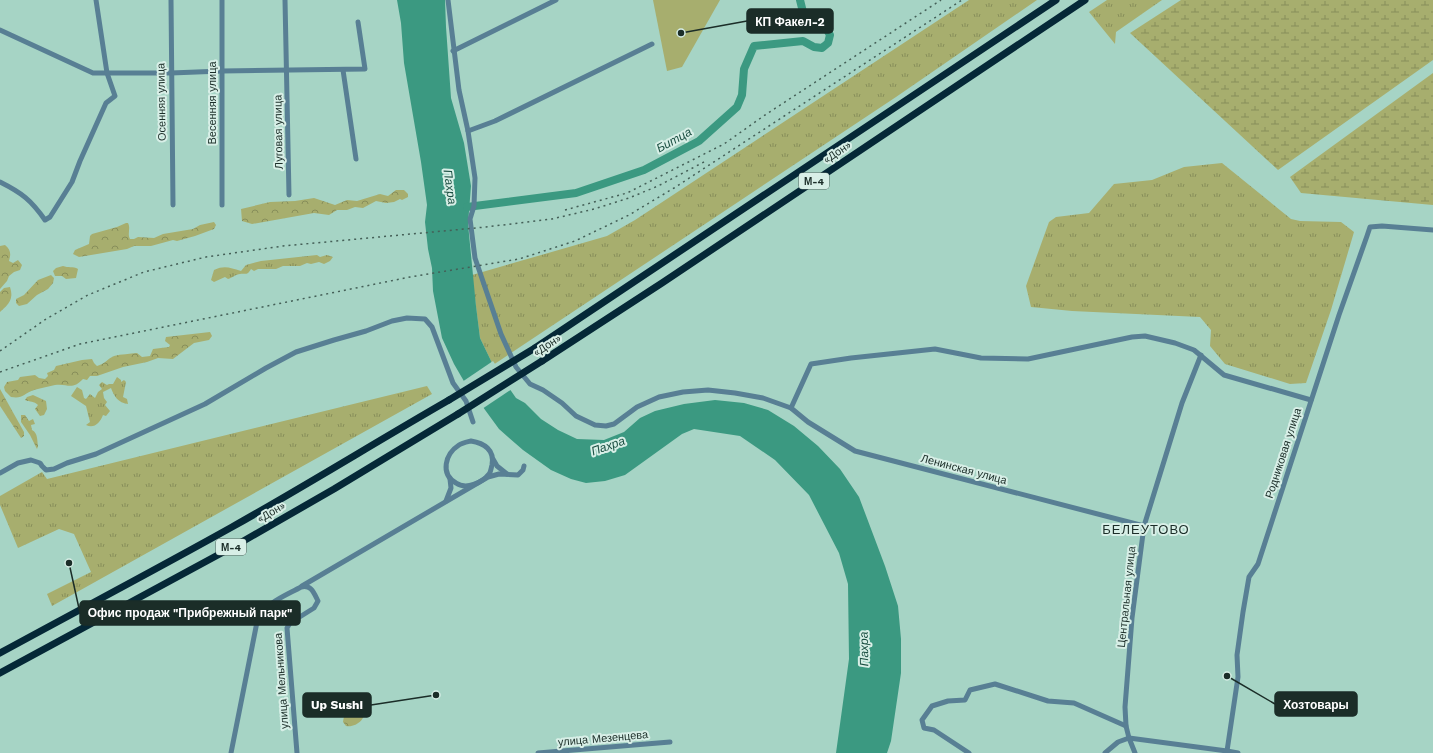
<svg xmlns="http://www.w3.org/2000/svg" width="1433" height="753" viewBox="0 0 1433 753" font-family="'Work Sans',sans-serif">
	<defs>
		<pattern id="grass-tufts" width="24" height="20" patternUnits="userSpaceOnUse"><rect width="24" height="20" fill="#a7ae6e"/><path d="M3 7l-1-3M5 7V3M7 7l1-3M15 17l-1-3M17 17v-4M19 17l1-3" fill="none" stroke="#878e5a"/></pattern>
		<pattern id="forest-crowns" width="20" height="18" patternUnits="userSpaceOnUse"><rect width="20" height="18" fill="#a7ae6e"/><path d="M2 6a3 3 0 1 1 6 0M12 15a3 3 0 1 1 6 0" fill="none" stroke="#878e5a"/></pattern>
		<pattern id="wetland-marsh" width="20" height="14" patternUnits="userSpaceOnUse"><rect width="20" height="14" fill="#a7ae6e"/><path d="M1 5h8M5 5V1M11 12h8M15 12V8" fill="none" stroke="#878e5a"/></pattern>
	</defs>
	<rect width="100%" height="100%" fill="#a6d4c5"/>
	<!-- grass -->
	<g fill="url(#grass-tufts)">
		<path d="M969 0H1037L896 97 493 365 480 338 472 275 607 236 635 220Z"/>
		<path d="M1107 0H1162L1116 32 1115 44 1089 12Z"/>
		<path d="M1222 163 1291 219 1300 221 1341 222 1354 232 1331 310 1306 383 1290 384 1225 364 1210 346 1211 330 1200 317 1072 311 1031 307 1026 286 1049 222 1056 217 1089 213 1114 184 1152 180 1184 167Z"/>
		<path d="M317 255 320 257 327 255 333 257 330 261 324 264 319 262 311 264 307 263 300 266H283L276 269H258L254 271 251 269C247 276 246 273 240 274 236 274 232 278 228 279L225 277 214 282 211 280 214 270C225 265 230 268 241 271L246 265 261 261Z"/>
		<path d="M117 377 121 380V382L124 380 126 382 123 397 127 399 128 404C118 403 114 396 111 388L103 392 104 398 107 402 105 405 110 411 106 416 103 415C100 423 94 429 86 425L90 422 86 406 71 396 77 387 82 390 84 398 86 399 90 394 95 398 98 392 102 389 99 385 102 382 107 385 109 384H113Z"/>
		<path d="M427 386 432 394 52 606 47 594 91 572 74 534 59 529 18 548 0 505V496L42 472 47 479Z"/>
	</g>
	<!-- forest -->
	<g fill="url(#forest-crowns)">
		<path d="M396 190H404L408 194V197L402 200 400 199 394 202 386 203 376 201 363 208 355 207 347 210H337L329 215 314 213 252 224 242 221 241 209 270 202 295 201 314 198 335 205 347 200 357 201 380 194 388 196Z"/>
		<path d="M214 222 216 225 214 229 195 236 177 241 173 240 151 246H134L127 249 79 257 73 254 75 250 89 244 90 236 92 234 117 227 126 223H128C131 228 127 234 130 239H134L138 237 154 238 163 234 193 229 200 225Z"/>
		<path d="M5 245C11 250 11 254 9 261L13 263 18 260 22 265 20 270 14 272 9 276 7 281 0 289V246Z"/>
		<path d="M63 266C68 268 73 266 78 269L76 278 66 279 62 276H55L53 271 56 268Z"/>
		<path d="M51 275 54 278 53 283 48 289 37 295 27 304 19 306 16 303V299L24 295 38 280Z"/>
		<path d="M10 287C14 299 9 304 0 312V292L4 288Z"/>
		<path d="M210 332 212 336 209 340 194 343 173 359 158 358 147 362 123 367 97 376H90L87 380 83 379C72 391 67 383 55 385 48 387 40 388 34 390 23 394 23 399 11 397L5 391 4 387 7 382 18 380 20 377 35 375 39 378 45 379 48 376 47 373 54 370 56 366 82 360 92 359 94 363 97 366C105 364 107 359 114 356 121 354 130 354 137 353L142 357 150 356 153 349 169 347 170 345 165 341 166 337Z"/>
		<path d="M0 389 24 432V436L21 438 0 406Z"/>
		<path d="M33 395 46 401 47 409 44 415 40 416 35 409 38 405C34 401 30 402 25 400L27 397Z"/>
		<path d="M21 415H25L29 421 33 419 35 424 31 425 32 430C38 433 37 440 38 446L37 449 30 435 21 422Z"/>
		<path d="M356 705H360L364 707C368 718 356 728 346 726L343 722C344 713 348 708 356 705Z"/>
	</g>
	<!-- wetland -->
	<g fill="url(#wetland-marsh)">
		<path d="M1181 0H1433V60L1278 170 1130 33Z"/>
		<path d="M1433 73V205L1301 193 1290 177Z"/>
	</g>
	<!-- garden -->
	<path fill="#a7ae6e" d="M653 0H720L682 67 667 71Z"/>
	<!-- water -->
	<path fill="#3b9981" d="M397 0H445L446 27 451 98 464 143 471 186 468 224 476 306 480 338 493 365 516 398 525 403 541 419 558 430 577 439 604 440 624 432 640 418 655 411 684 404 715 400 744 403 768 410 794 426 818 446 840 469 859 497 885 566 898 606 901 639V673L891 741 887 753H836L849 659 848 584 839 553 809 495 775 460 740 436 694 429 682 434 625 475 605 481 586 483 571 479 551 470 523 450 499 429 480 403 472 395 454 364 442 338 433 291 432 268 428 249 425 222 427 205 421 162 404 63 401 23Z"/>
	<!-- pier -->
	<path fill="#a6d4c5" d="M493 361 512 389 482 409 471 396 462 382Z"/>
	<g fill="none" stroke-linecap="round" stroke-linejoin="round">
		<!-- river -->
		<path stroke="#3b9981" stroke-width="8" d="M467 207 576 193 644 170 699 141 737 107 742 95 744 69 754 46 803 41 814 47 822 48 828 43 830 35 825 26 804 16 800 0"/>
		<!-- minor -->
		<g stroke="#587f94" stroke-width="5">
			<path d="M171 0 173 205"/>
			<path d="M222 0V205"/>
			<path d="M285 0 289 195"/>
			<path d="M448 0 459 90 468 131 475 178 474 206 470 219 475 258 501 334 516 367 530 384 543 390 562 403 576 416 595 425 606 426 614 424 637 407 659 397 683 392 708 390 735 393 763 398 791 408 811 364 851 358 935 349 981 358 1028 359 1132 337 1145 336 1175 343 1194 350 1224 375 1311 400"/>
			<path d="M0 30 93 73H171L222 71 365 69 358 22"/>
			<path d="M453 51 556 0"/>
			<path d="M343 70 356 159"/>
			<path d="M468 131 495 121 652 44"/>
			<path d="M0 182C22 193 31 200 45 220L50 217 72 182 80 161 106 103 115 96 107 73 96 0"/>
			<path d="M791 408 808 422 855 451 1144 526"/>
			<path d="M471 441C484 443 495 450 492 465 491 468 491 472 489 474 482 483 466 490 456 483 440 474 445 454 459 445 462 443 467 442 471 441Z"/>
			<path d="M493 459 497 466 507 474"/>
			<path d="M0 473 18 463 31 460 40 463 42 466 46 470 54 469 67 463 96 454 205 404 266 368 296 352 334 340 366 331 392 321 407 318 425 319 432 327 453 383 466 401 473 422"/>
			<path d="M446 501 451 488 450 479"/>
			<path d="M302 586 488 477 499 474 518 475 523 470 524 466"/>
			<path d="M1227 751 1238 677 1237 655 1243 612 1249 577 1258 564 1339 315 1367 236 1370 227 1382 226 1433 230"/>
			<path d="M231 753 257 622C264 603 285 596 301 587 311 584 314 593 318 601L314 608 290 623 287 628 297 753"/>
			<path d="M538 753 670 742"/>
			<path d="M969 753 934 730 924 728 922 720 932 706 948 701 965 700 970 690 995 684 1048 701 1074 703 1126 726"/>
			<path d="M1105 753 1118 742 1129 738 1227 751 1238 753"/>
			<path d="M1135 753 1129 738 1126 726 1125 707 1132 618 1144 526 1182 403 1201 355"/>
		</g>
		<!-- highway -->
		<g stroke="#052837" stroke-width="7">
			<path d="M535 348 1056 0"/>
			<path d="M542 361 662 283 1085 0"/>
			<path d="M0 653C77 611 155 570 232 527 305 486 376 442 449 400"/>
			<path d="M0 673 240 543 334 489 458 414"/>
		</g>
		<!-- rail -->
		<g stroke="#445f57" stroke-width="1.5" stroke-dasharray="2 4" stroke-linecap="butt">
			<path d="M565 210 627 193 724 144 765 115 941 0"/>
			<path d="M0 351 46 319 88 295 144 272 206 257 283 246 486 227 552 219 594 209 629 198 658 186 704 162"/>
			<path d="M0 372 80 344 410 277 519 259 575 241 629 215 674 188 962 0"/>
		</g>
		<!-- highway-bridge -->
		<g stroke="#052837" stroke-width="7">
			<path d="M449 400 535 348"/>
			<path d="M458 414 542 361"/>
		</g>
	</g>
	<g text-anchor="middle" stroke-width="4" stroke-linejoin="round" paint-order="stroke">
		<!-- shield labels -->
		<g fill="#d8efe7" stroke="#546761" stroke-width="1">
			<rect x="799" y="173" width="30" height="16" rx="3"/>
			<rect x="216" y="539" width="30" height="16" rx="3"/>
		</g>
		<g font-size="10" font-weight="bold" fill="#1b2d28">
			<text x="814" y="185">М-4</text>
			<text x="231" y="551">М-4</text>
		</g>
		<!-- street labels -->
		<g font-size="11" fill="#1b2d28" stroke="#d8efe7">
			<text transform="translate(161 102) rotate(-91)" y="4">Осенняя улица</text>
			<text transform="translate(212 103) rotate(-90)" y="4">Весенняя улица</text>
			<text transform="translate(278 132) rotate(-91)" y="4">Луговая улица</text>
			<text transform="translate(837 152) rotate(-34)" y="4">«Дон»</text>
			<text transform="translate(547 345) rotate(-33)" y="4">«Дон»</text>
			<text transform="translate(1283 453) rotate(-72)" y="4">Родниковая улица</text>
			<text transform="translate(964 469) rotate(15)" y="4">Ленинская улица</text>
			<text transform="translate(271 512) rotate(-30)" y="4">«Дон»</text>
			<text transform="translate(1126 597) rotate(-84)" y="4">Центральная улица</text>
			<text transform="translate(281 681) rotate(-94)" y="4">улица Мельникова</text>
			<text transform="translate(603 738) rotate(-5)" y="4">улица Мезенцева</text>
		</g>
		<!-- water labels -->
		<g font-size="12" font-style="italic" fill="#1b4f42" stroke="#d8efe7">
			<text transform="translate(674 140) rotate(-29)" y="4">Битца</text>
			<text transform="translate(450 187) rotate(82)" y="4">Пахра</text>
			<text transform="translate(608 446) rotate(-19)" y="4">Пахра</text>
			<text transform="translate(864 649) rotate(-91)" y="4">Пахра</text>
		</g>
		<!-- quarter labels -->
		<g font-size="13" letter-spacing="1" fill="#1b2d28" stroke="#d8efe7">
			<text x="1146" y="534">БЕЛЕУТОВО</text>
		</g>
	</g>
	<!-- callouts -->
	<path fill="none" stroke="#1b2d28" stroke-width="1.5" d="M681 33L747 21M69 563L80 613M1227 676L1275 704M436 695L371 705"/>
	<g fill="#1b2d28" stroke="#d8efe7" stroke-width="1.5">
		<circle cx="681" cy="33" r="4"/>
		<circle cx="69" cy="563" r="4"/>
		<circle cx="1227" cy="676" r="4"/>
		<circle cx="436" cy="695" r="4"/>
	</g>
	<g fill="#1b2d28" stroke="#1b2d28" stroke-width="1.5">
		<rect x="747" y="9" width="86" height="24" rx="4"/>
		<rect x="80" y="601" width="220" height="24" rx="4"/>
		<rect x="1275" y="692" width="82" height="24" rx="4"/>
		<rect x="303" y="693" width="68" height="24" rx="4"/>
	</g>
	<g font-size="12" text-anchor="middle" font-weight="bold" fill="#fff">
		<text x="790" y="26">КП Факел-2</text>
		<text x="190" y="617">Офис продаж "Прибрежный парк"</text>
		<text x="1316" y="709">Хозтовары</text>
		<text x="337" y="709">Up Sushi</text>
	</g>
</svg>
